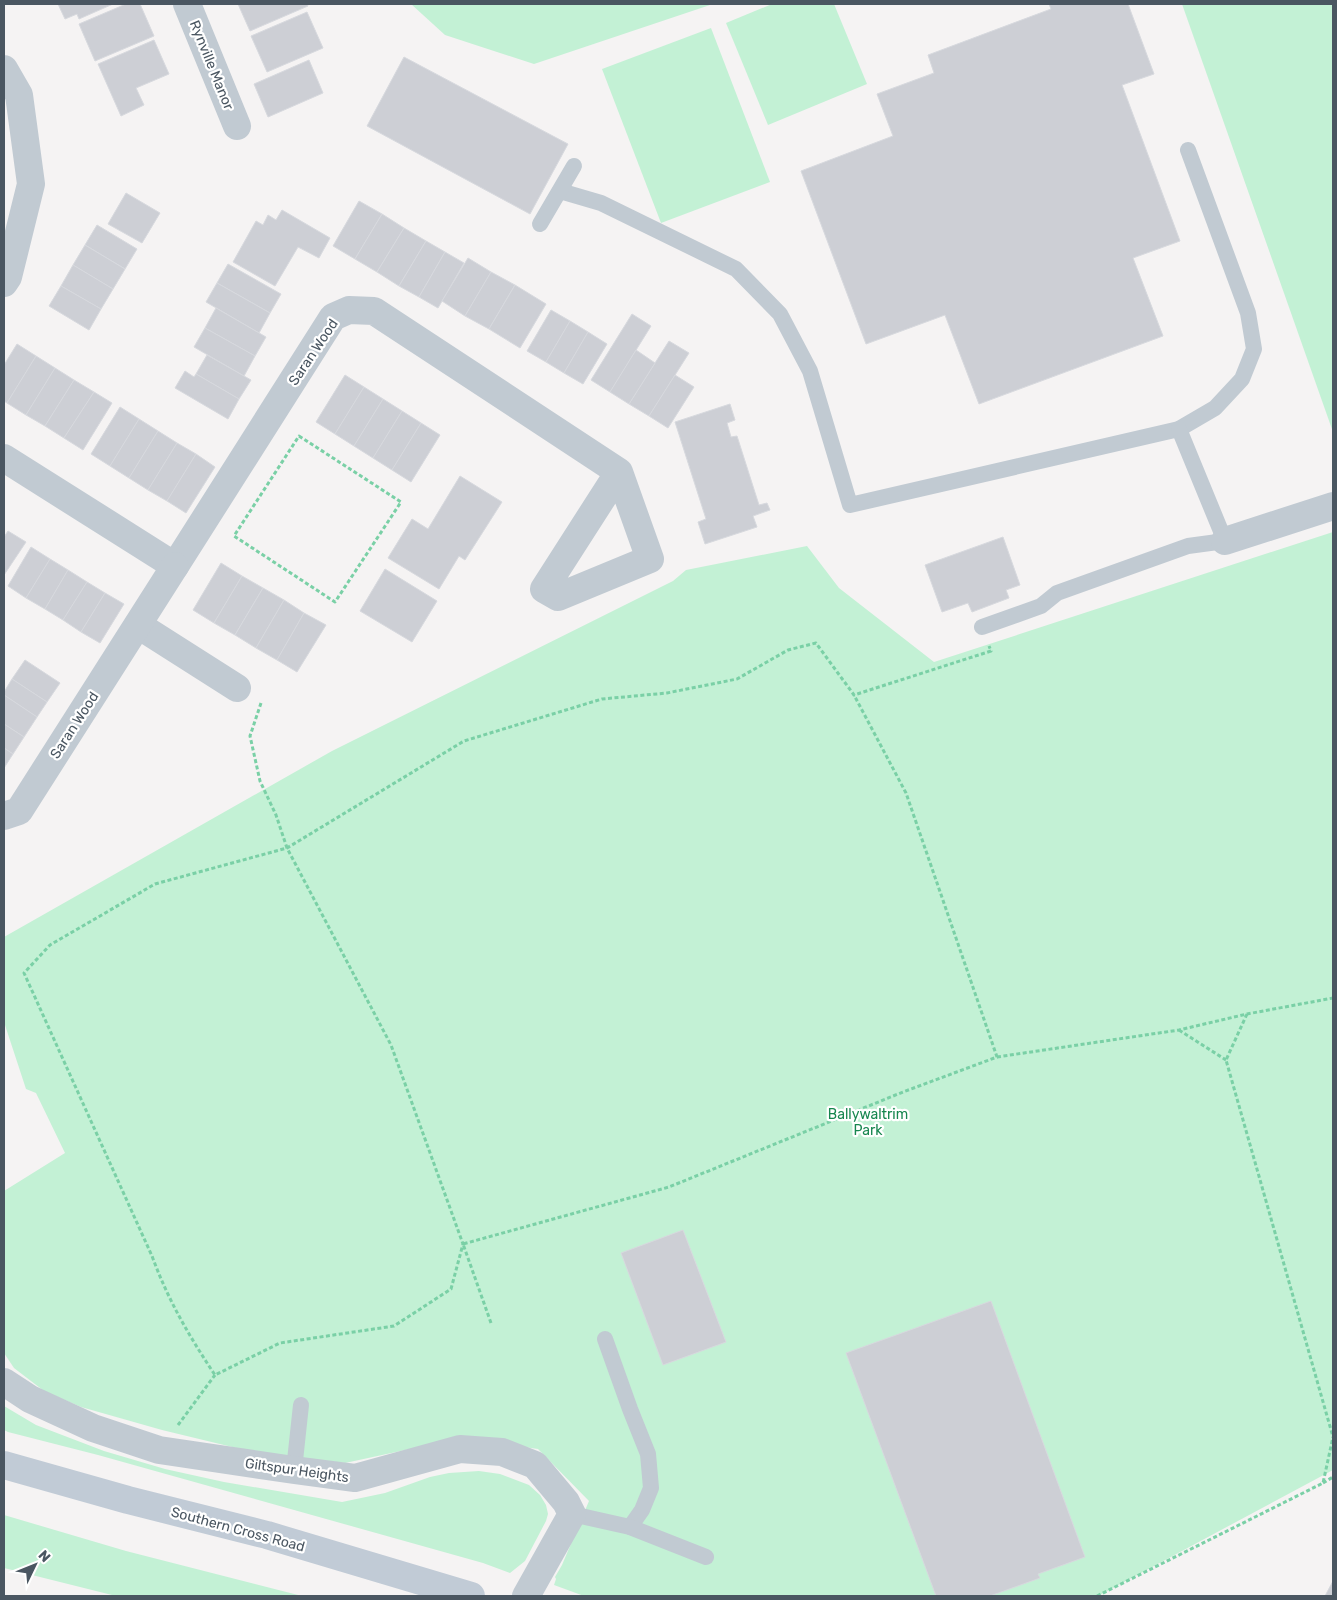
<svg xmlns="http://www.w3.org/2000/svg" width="1337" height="1600" viewBox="0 0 1337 1600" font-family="Rubik,sans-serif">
	<rect width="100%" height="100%" fill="#f5f3f3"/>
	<!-- green -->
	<g fill="#c3f1d5">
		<path d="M411 4H713L534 64 445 35Z"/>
		<path d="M772 4H834L867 84 768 125 726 23Z"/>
		<path d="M1182 4H1333V432Z"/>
		<path d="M711 28 770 182 661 223 602 69Z"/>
		<path d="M1333 532V1470L1098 1596H584L554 1585 556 1579 555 1577 562 1565 589 1501 538 1449 461 1438 345 1463 257 1453 162 1430 81 1407 44 1391 14 1368 4 1353V1191L65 1153 36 1093 26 1089 4 1022V937L332 751 673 581 686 570 807 546 839 588 934 662Z"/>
		<path d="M4 1406 36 1425 104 1451 165 1469 224 1482 342 1502 385 1493 430 1477 449 1473 479 1471 500 1474 529 1485 540 1495 546 1505 548 1514 546 1521 525 1561 510 1573 483 1563 98 1455 8 1432 4 1430Z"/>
		<path d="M4 1515 126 1551 302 1596H116L4 1568Z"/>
	</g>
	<!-- building -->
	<g fill="#cdcfd5" stroke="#d7d9de">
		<path d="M58 4H113L79 19 77 14 65 19Z"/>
		<path d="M126 4H140L154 36 95 61 79 24Z"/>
		<path d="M238 4H307L308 6 250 31Z"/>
		<path d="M1049 4H1128L1154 74 1122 85 1180 241 1133 258 1163 336 979 404 945 315 866 344 801 171 893 136 877 94 934 73 928 55 1051 9Z"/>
		<path d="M307 12 323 48 267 72 251 36Z"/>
		<path d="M154 40 169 74 136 88 144 105 121 116 98 64Z"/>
		<path d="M404 57 568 144 530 214 367 126Z"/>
		<path d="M309 60 323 93 268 117 254 84Z"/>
		<path d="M126 193 160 213 142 243 108 224Z"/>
		<path d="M359 201 382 214 355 259 333 246Z"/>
		<path d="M282 210 330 238 319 258 298 247 275 286 233 262 256 221 263 225 268 215 276 220Z"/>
		<path d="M382 214 404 228 377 272 355 259Z"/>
		<path d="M97 225 137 249 125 269 85 245Z"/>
		<path d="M404 228 426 241 399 286 377 272Z"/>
		<path d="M426 241 445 252 419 297 399 286Z"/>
		<path d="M85 245 125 269 113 289 73 265Z"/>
		<path d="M445 252 464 263 438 308 419 297Z"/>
		<path d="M468 258 491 272 465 316 442 301Z"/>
		<path d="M228 264 281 294 270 313 217 283Z"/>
		<path d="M73 265 113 289 101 309 61 286Z"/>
		<path d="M491 272 515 285 489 329 465 316Z"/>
		<path d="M217 283 270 313 259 333 206 302Z"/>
		<path d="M515 285 546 304 520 348 489 329Z"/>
		<path d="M61 286 101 309 89 330 49 306Z"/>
		<path d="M216 308 266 337 255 356 205 328Z"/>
		<path d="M551 310 570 321 546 362 527 351Z"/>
		<path d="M632 314 651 326 610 392 591 380Z"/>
		<path d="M570 321 588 332 564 373 546 362Z"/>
		<path d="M205 328 255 356 244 376 194 347Z"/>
		<path d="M588 332 607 344 583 384 564 373Z"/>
		<path d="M669 341 689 353 649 416 629 404Z"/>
		<path d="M17 344 36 356 7 403 4 401V365Z"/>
		<path d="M636 350 655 363 629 404 610 392Z"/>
		<path d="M207 355 251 380 239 399 196 374Z"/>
		<path d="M36 356 55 368 26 415 7 403Z"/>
		<path d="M55 368 74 380 45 426 26 415Z"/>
		<path d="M185 371 194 377 196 374 239 399 228 419 175 388Z"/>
		<path d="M345 375 364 387 335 434 316 422Z"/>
		<path d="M675 375 694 387 668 428 649 416Z"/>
		<path d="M74 380 94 392 64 438 45 426Z"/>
		<path d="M364 387 383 399 354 446 335 434Z"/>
		<path d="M94 392 112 403 83 450 64 438Z"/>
		<path d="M383 399 402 411 373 458 354 446Z"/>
		<path d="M730 404 735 420 727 423 731 437 737 436 759 505 767 503 770 510 753 516 757 527 705 544 698 522 706 519 675 422Z"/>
		<path d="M120 407 139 419 110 466 91 454Z"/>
		<path d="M402 411 421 423 392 470 373 458Z"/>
		<path d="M139 419 158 431 129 478 110 466Z"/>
		<path d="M421 423 440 435 411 482 392 470Z"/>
		<path d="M158 431 177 443 148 490 129 478Z"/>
		<path d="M177 443 196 454 167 501 148 490Z"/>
		<path d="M196 454 215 467 186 513 167 501Z"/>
		<path d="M460 476 502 502 465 560 459 556 439 589 388 558 412 519 428 529Z"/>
		<path d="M8 531 26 542 4 575V537Z"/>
		<path d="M1003 537 1020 585 1006 590 1009 598 972 612 968 603 942 612 925 565Z"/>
		<path d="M31 547 50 559 26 598 8 586Z"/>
		<path d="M50 559 68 570 45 609 26 598Z"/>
		<path d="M221 563 242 576 214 623 193 610Z"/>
		<path d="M385 569 437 601 412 642 360 611Z"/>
		<path d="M68 570 87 582 63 620 45 609Z"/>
		<path d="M242 576 263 588 235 635 214 623Z"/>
		<path d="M87 582 105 593 81 632 63 620Z"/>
		<path d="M263 588 284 600 256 648 235 635Z"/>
		<path d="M105 593 124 604 100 643 81 632Z"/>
		<path d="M284 600 304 613 277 660 256 648Z"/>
		<path d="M304 613 326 625 297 672 277 660Z"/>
		<path d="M25 660 60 683 47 702 12 679Z"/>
		<path d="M12 679 47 702 37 717 4 695V692Z"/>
		<path d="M4 695 37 717 24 737 4 724Z"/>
		<path d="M4 724 24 737 13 754 4 748Z"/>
		<path d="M4 748 13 754 4 768Z"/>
		<path d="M683 1230 726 1342 663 1365 621 1253Z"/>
		<path d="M991 1301 1085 1557 1038 1574 1040 1578 990 1596H936L846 1353Z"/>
		<path d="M1333 1581V1596H1325Z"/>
	</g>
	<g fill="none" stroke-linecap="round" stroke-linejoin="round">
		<!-- path -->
		<g stroke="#7ad0a6" stroke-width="3" stroke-dasharray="4 2.5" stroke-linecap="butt">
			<path d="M299 436 401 502 335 602 234 536Z"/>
			<path d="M261 703 250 736 260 781 276 815 287 848 391 1045 463 1244 451 1289 394 1326 280 1343 215 1375C189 1336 168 1300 152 1256L24 973 50 945 155 884 287 848 464 741 602 699 667 693 737 679 788 650 816 643 854 695 991 651 989 646"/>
			<path d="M1247 1014 1226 1060 1333 1437"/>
			<path d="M1179 1030 1226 1060"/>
			<path d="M997 1057 1179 1030 1247 1014 1333 998"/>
			<path d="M491 1323 463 1244 669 1187 903 1092 997 1057 906 793 854 695"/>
			<path d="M178 1425 215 1375"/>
			<path d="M1323 1483 1333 1477"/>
			<path d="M1097 1596 1323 1483 1333 1437"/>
		</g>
		<!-- lane -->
		<g stroke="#c1cad2" stroke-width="16">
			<path d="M560 191 601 203 736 269 780 314 810 371 850 505 1179 429 1215 408 1242 379 1254 349 1248 313 1188 150"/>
			<path d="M540 224 574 166"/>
			<path d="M982 627 1041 606 1057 593 1188 546 1225 541 1179 429"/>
			<path d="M605 1339 630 1409 648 1454 651 1488 642 1510 630 1527"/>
			<path d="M294 1470 301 1405"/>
			<path d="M572 1514 630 1527 706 1557"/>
		</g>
		<!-- street -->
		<g stroke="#c1cad2" stroke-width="28">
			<path d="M187 4 237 126"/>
			<path d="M4 69 19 95 31 184 8 277 4 283"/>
			<path d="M4 458 175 566 333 317 349 310 374 311 619 472 650 559 558 597 544 589 619 472"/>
			<path d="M1225 541 1333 506"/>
			<path d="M138 625 237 688"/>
			<path d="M4 816 19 811 175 566"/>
			<path d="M4 1382 30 1399 93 1428 159 1450 294 1470 355 1478 460 1449 502 1452 535 1465 566 1502 572 1514 526 1596"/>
		</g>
		<!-- secondary -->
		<path stroke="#c1cbd6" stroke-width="28" d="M4 1465 128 1500 267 1535 471 1596"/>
	</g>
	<g text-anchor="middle" stroke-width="4.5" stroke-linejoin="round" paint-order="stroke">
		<!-- street labels -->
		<g font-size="14" fill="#4a5661" stroke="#fff">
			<text transform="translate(212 65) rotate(68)" y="5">Rynville Manor</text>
			<text transform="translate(313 352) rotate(-56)" y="5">Saran Wood</text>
			<text transform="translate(74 725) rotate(-57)" y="5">Saran Wood</text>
			<text transform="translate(297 1470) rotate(8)" y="5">Giltspur Heights</text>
			<text transform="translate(238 1529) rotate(15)" y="5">Southern Cross Road</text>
		</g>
		<!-- park labels -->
		<g font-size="14" fill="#17864f" stroke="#fff">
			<text x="868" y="1119">Ballywaltrim<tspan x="868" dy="16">Park</tspan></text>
		</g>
	</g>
	<!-- border -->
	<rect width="1337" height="1600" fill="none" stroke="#4a5661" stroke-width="10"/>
	<!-- north arrow -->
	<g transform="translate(35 1565) rotate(47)" stroke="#ffffff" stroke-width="4" paint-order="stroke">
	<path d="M0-4L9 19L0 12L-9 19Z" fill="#4a5661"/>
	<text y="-8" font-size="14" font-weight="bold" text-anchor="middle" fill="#4a5661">N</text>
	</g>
</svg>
